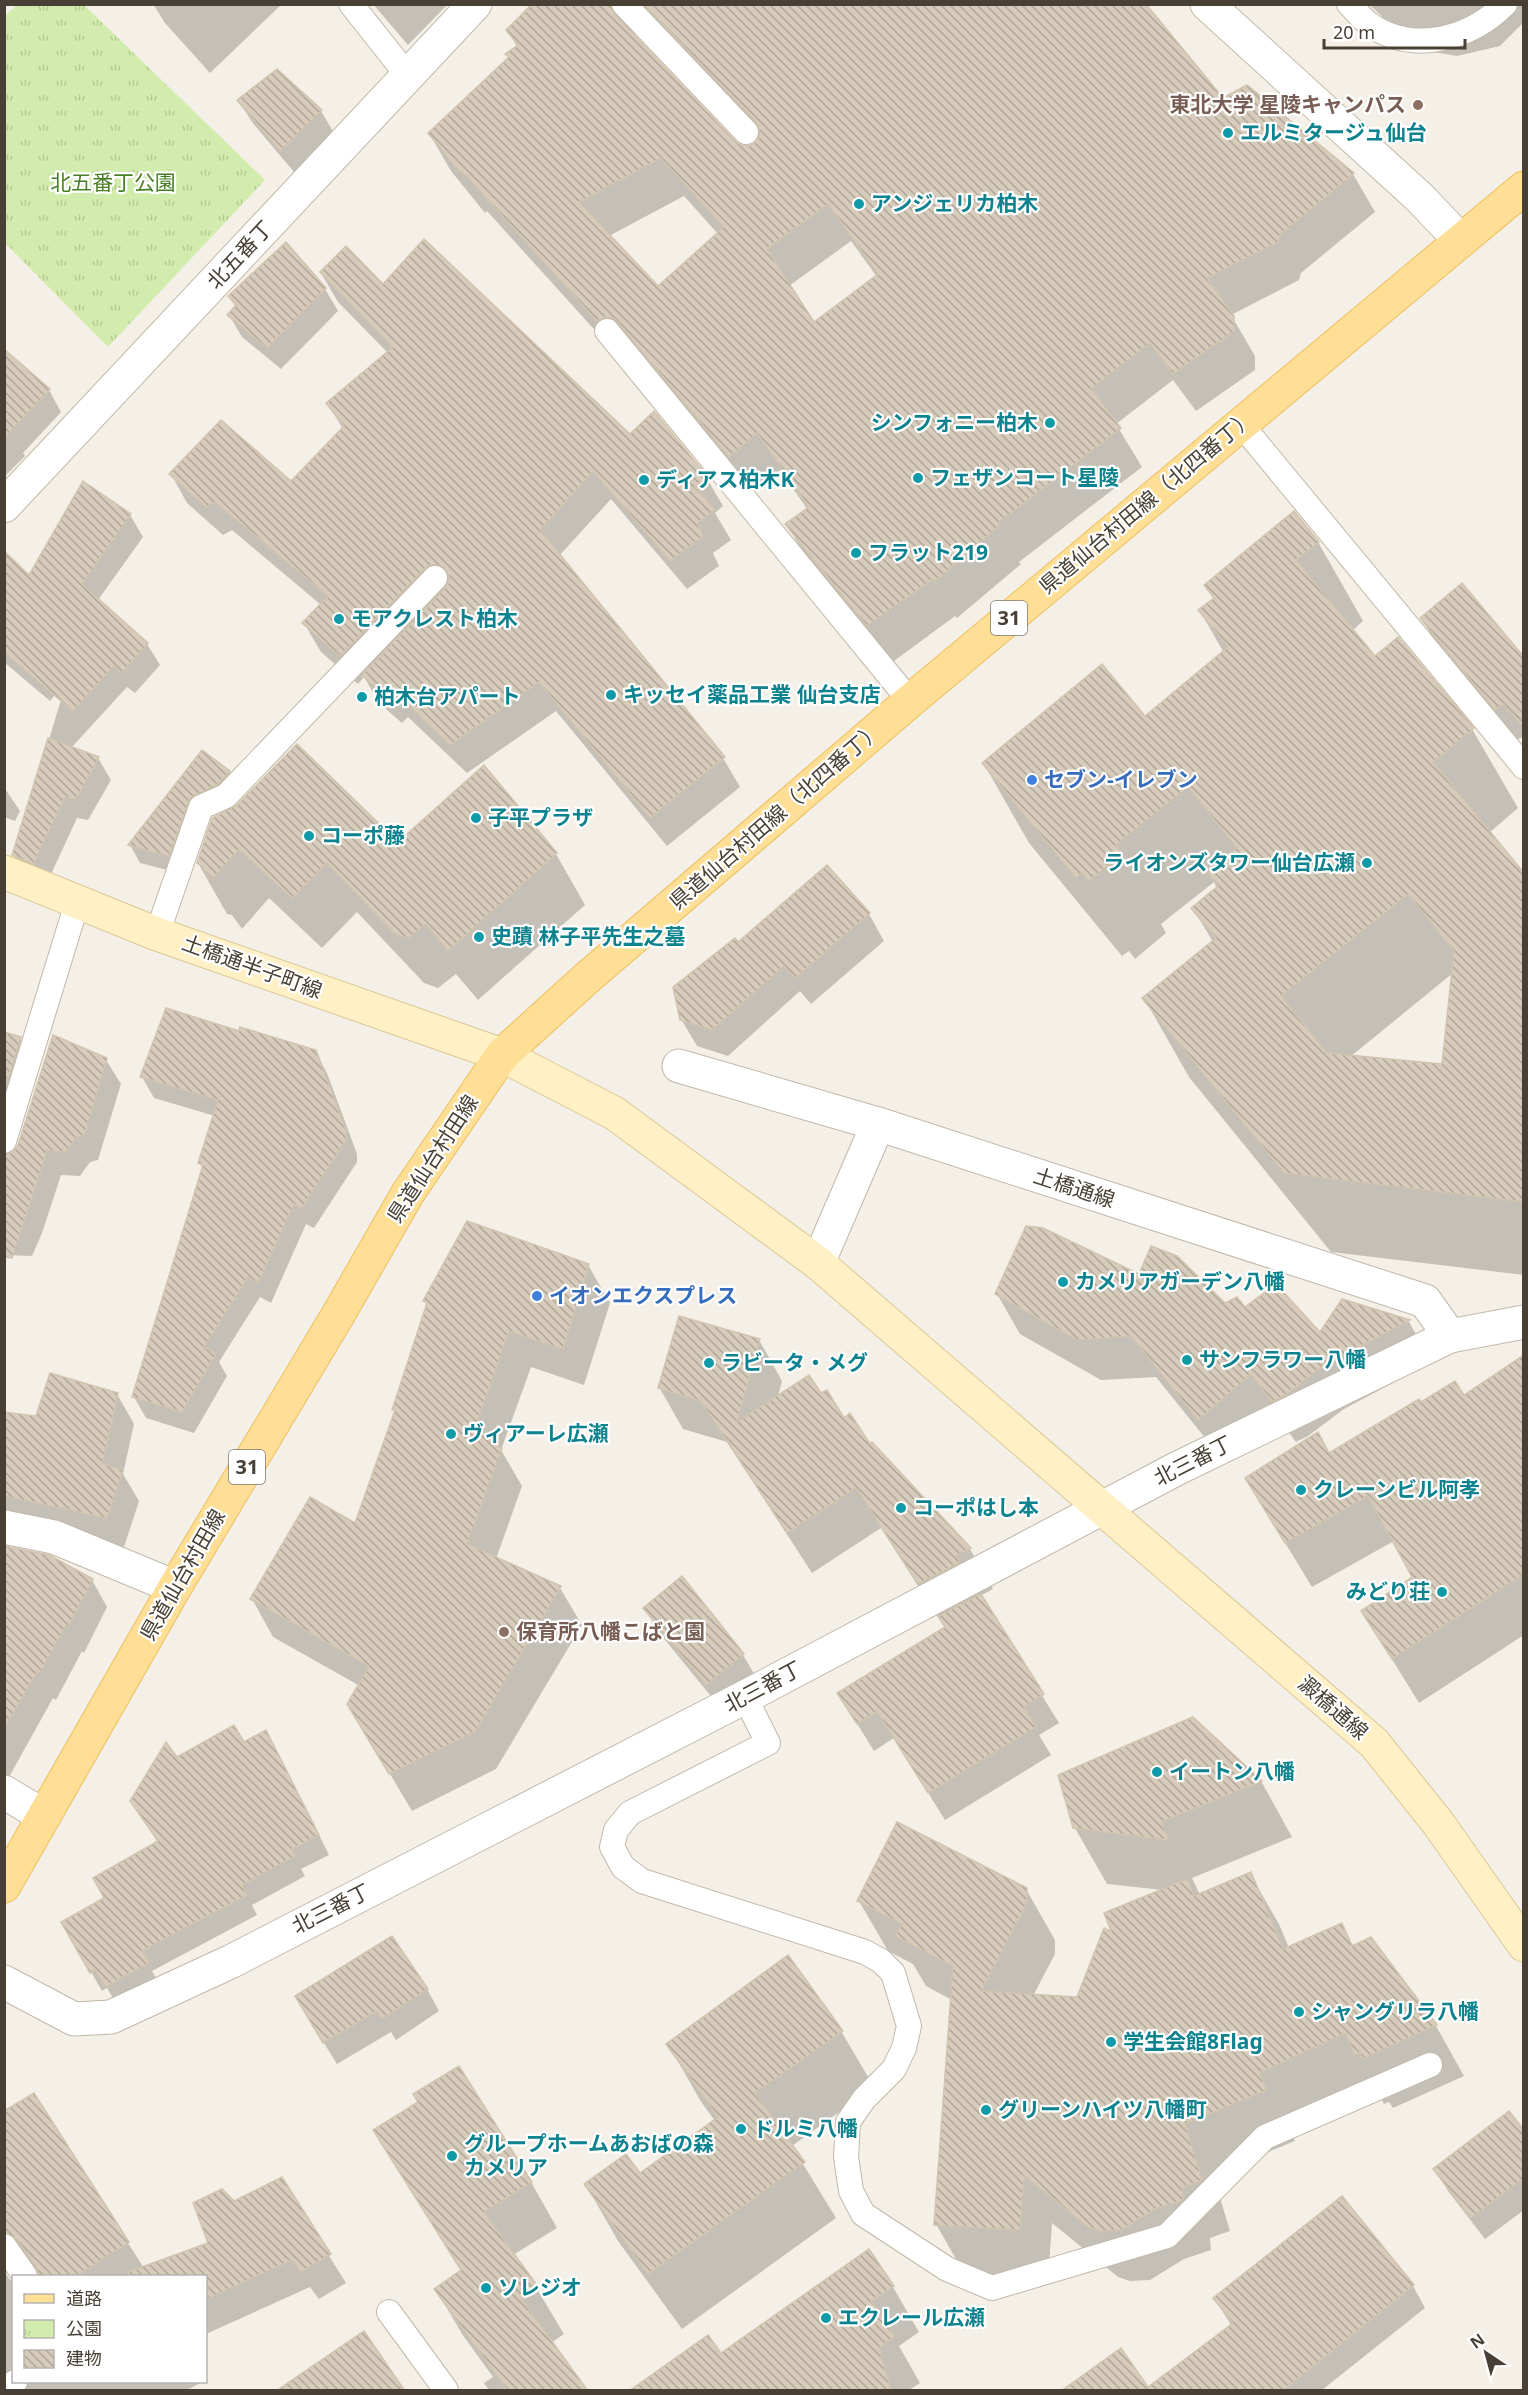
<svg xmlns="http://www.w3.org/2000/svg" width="1528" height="2395" viewBox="0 0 1528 2395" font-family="'Noto Sans','Noto Sans JP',sans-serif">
	<defs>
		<pattern id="park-tufts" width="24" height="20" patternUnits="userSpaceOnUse" patternTransform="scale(1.5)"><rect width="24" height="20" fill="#d1ecad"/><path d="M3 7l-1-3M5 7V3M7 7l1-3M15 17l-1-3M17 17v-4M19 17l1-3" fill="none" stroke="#b5cb95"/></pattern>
		<pattern id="building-back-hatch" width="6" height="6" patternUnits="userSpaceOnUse" patternTransform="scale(1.5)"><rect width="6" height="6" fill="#d7ccbb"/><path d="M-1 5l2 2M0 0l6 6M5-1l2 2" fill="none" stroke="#b0a799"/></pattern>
	</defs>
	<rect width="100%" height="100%" fill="#f5f0e7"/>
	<!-- park -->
	<path fill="url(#park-tufts)" d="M17 5H84L265 180 108 347 5 243V16Z"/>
	<!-- shadow -->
	<g fill="#0003" fill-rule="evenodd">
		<path d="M153 4H282L210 73 165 23Z"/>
		<path d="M373 4H448L408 45Z"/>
		<path d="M535 4H971L1223 100 1247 87 1353 174 1375 212 1301 273 1299 280 1231 315 1255 356V370L1196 411 1173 380 1116 424 1142 467 1019 562 1021 564 957 618 955 616 890 664 809 562 787 525 808 510 780 470 752 494 620 358 487 211 485 213 451 171 429 133 509 58 517 47 508 30ZM635 32H658L759 139 756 144 742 147 735 143 634 37ZM684 196 718 234 658 288 609 236ZM851 241 877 277 814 324 789 286Z"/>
		<path d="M1369 4H1524V22L1500 46 1457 56 1415 49Z"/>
		<path d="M277 71 321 111 334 133 294 172 252 122 239 101Z"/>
		<path d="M321 273 383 286 630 436 654 413 706 477 723 506 715 513 731 540 713 553 719 566 687 589 611 499 559 556 723 758 740 787 667 846 556 711 467 773 408 717 402 723 380 704 364 677 358 684 321 652 304 623 321 605 232 530 223 535 187 503 171 474 291 483 343 429 328 404 388 353 338 302Z"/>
		<path d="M325 289 338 311 281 369 242 337 229 315 236 307 230 297Z"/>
		<path d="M5 351 49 390 61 412 23 453 25 456 4 477Z"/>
		<path d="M130 515 143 537 98 600 147 644 160 665 135 693 127 687 71 748 98 758 111 780 88 820 77 818 46 885 26 877 14 855 67 680 50 701 4 662V554L29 578Z"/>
		<path d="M1318 542 1363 621 1353 630 1375 658 1472 729 1518 808 1489 833 1524 875V1275L1331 1252 1189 1077 1144 998 1213 942 1193 908 1217 888 1214 882 1161 924 1166 933 1135 959 1129 951 1122 956 1029 843 984 764 1144 718 1224 653 1200 611 1214 599 1206 585ZM1453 973 1443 1066 1350 1057Z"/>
		<path d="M1422 619 1524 659V736L1515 741 1440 651Z"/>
		<path d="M484 767 556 854 585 905 478 1000 456 974 438 988 424 983 357 912 322 948 269 898 242 929 232 915 227 914 198 863 214 819 398 844Z"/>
		<path d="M229 772 239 790 200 816 179 873 140 863 130 845 166 799Z"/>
		<path d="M4 787 20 811 15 821 4 817Z"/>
		<path d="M827 867 869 914 884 941 811 1004 800 991 728 1056 697 1046 681 1019 738 945Z"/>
		<path d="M240 1033 315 1051 327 1073 357 1154V1162L314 1228 306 1224 271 1303 260 1297 219 1362 227 1376 194 1433 146 1418 134 1397 203 1170 200 1163 215 1116 154 1098 142 1077Z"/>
		<path d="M4 1034 20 1038 34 1063 6 1156 19 1147 106 1060 121 1084 98 1160 90 1162 80 1176 61 1175 42 1233 32 1256 4 1255Z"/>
		<path d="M588 1265 610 1303 584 1385 531 1367 501 1450 522 1486 496 1559 560 1588 582 1625 496 1769 412 1811 371 1742 360 1686 273 1637 252 1599 356 1525 396 1413 394 1409 427 1306 425 1301Z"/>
		<path d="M1139 1276 1320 1335 1342 1300 1409 1322 1432 1362 1344 1409 1308 1436 1296 1442 1275 1414 1222 1459 1156 1377 1101 1380 1020 1334 997 1294Z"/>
		<path d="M759 1340 782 1381 778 1396 821 1395 970 1549 993 1589 980 1596 1059 1723 1039 1735 1051 1755 945 1820 894 1738 874 1751 856 1722 946 1627 944 1624 943 1625 881 1528 812 1573 727 1442 683 1429 659 1387Z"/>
		<path d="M1524 1357V1635L1419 1703 1363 1612 1414 1578 1394 1541 1312 1587 1273 1523 1329 1455 1421 1404 1463 1397Z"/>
		<path d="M117 1394 134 1424 123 1474 139 1501 124 1547 4 1521V1414L38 1417Z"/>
		<path d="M4 1548 92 1580 107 1607 84 1653 82 1651 56 1700 53 1698 4 1786Z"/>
		<path d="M681 1579 743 1655 756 1677 719 1706 657 1630 645 1608Z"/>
		<path d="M244 1744 277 1751 329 1855 301 1869 305 1876 252 1905 257 1915 152 1971 159 1983 117 2005 107 1988 102 1991 63 1923 106 1898 158 1842 132 1801 177 1759Z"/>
		<path d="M1261 1781 1292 1837 1192 1878 1200 1895 1250 1874 1279 1924 1289 1948 1341 1925 1354 1947 1371 1939 1436 2026 1464 2076 1393 2108 1389 2102 1384 2104 1373 2084 1286 2124 1295 2141 1213 2175 1230 2231 1210 2238 1211 2250 1184 2259 1150 2280 1130 2281 1118 2277 1052 2223 1048 2280 965 2275 936 2224 952 2000 926 1986 913 1964 888 1951 859 1901 1026 1889 1055 1940V1954L1033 1996 1078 1999 1114 1935 1163 1890 1107 1884 1075 1828Z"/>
		<path d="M427 1989 439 2011 396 2040 391 2032 337 2064 309 2019Z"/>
		<path d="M841 2031 874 2087 792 2146 836 2218 682 2329 618 2241 586 2185 639 2175 715 2121 700 2100 668 2044Z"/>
		<path d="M33 2095 144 2268 209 2244 234 2203 281 2179 346 2283 319 2299 310 2287 206 2334V2276H39L28 2262 7 2268 6 2274 14 2285V2382H202L187 2390H4V2112Z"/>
		<path d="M375 2130 531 2182 557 2228 513 2255 537 2289 564 2334 551 2343 586 2390H489L484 2383 493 2377 462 2334 436 2289 461 2271Z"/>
		<path d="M1524 2132V2210L1485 2239 1448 2191 1435 2169Z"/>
		<path d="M1342 2198 1413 2286 1425 2308 1322 2390H1179L1231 2325 1215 2299Z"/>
		<path d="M893 2287 919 2332 899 2346 920 2383 909 2390H631Z"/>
	</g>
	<!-- building -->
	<g fill="url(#building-back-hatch)" stroke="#d2c4ae" stroke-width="1.5" fill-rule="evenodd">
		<path d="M532 4H610L614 14 736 142 741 145 749 146 755 143 759 137 760 129 757 123 644 4H1146L1223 98 1247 85 1354 173 1280 235 1278 242 1207 278 1234 316V331L1173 374 1150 343 1091 389 1121 428 998 523 1000 525 935 581 933 579 867 626 785 524 809 507 757 433 729 457 618 322 613 318 605 317 597 321 465 174 463 176 428 133 509 57 505 54 518 45 506 30ZM661 158 724 227 658 286 579 202ZM828 204 878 274 814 322 767 249Z"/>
		<path d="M277 69 322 110 280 151 237 100Z"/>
		<path d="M424 239 630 434 654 411 707 476 695 487 715 510 697 523 703 536 670 561 593 471 540 530 725 757 650 818 539 682 450 745 391 689 384 695 362 675 445 588 449 582V575L444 567 432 564 425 568 340 656 302 623 328 596 215 502 206 507 169 474 221 420 291 481 344 426 326 403 393 347 320 272 346 246 383 284Z"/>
		<path d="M286 242 326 288 267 348 227 315 236 305 228 296Z"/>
		<path d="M4 349 50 389 4 438Z"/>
		<path d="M83 481 131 514 82 584 148 643 122 673 114 666 73 711 4 652V551L29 575Z"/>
		<path d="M1294 511 1319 542 1296 560 1375 656 1398 637 1474 728 1433 762 1524 873V1202L1284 1173 1142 998 1216 938 1191 908 1218 886 1207 873 1237 848 1188 787 1116 845 1122 854 1089 881 1082 873 1076 878 982 763 1102 664 1145 716 1228 647 1198 610 1214 598 1204 585ZM1408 894 1454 951 1442 1064 1327 1053 1281 996Z"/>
		<path d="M1462 583 1524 657V728L1503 704 1495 710 1420 618Z"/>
		<path d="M48 738 99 757 76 799 65 797 33 864 12 855Z"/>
		<path d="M297 744 398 842 484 765 557 853 448 951 426 924 408 938 394 933 327 863 292 898 239 849 212 880 201 865 197 863 212 818 236 806Z"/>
		<path d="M202 750 230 771 218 784 190 798 169 856 128 845Z"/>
		<path d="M827 865 870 913 795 978 784 966 712 1030 680 1020 673 987 735 938 738 942Z"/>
		<path d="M166 1008 239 1031 240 1027 316 1050 346 1131V1140L302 1208 294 1204 258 1283 248 1277 204 1347 216 1354 182 1412 132 1397 203 1165 198 1163 218 1100 140 1077Z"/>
		<path d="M4 1032 21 1037 4 1091Z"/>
		<path d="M53 1035 107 1058 84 1136 76 1137 66 1152 47 1150 12 1258 4 1257V1155L13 1152 18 1145Z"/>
		<path d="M467 1221 589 1264 563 1349 509 1331 474 1431 495 1438 493 1443 502 1448 467 1544 561 1586 475 1732 389 1774 347 1704 369 1666 250 1599 310 1497 355 1523 395 1410H392L427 1303 423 1301Z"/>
		<path d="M1026 1226 1043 1228 1139 1274 1151 1246 1177 1256 1225 1303 1237 1297 1245 1307 1276 1284 1320 1332 1342 1299 1410 1320 1320 1368 1285 1395 1272 1402 1251 1374 1198 1420 1131 1336 1077 1340 995 1294Z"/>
		<path d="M679 1316 760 1339 737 1422 809 1375 821 1393 827 1390 844 1418 850 1413 870 1444 872 1442 971 1548 956 1555 960 1562 918 1584 856 1488 787 1533 701 1401 658 1388Z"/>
		<path d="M1524 1355V1574L1392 1659 1361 1611 1412 1577 1368 1496 1285 1543 1245 1478 1318 1432 1329 1453 1419 1399 1421 1402 1455 1381 1464 1395Z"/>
		<path d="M50 1373 118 1393 102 1464 123 1470 107 1518 4 1496V1412L36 1416Z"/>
		<path d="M4 1546 49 1555 93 1579 68 1627 66 1625 40 1673 37 1672 4 1729Z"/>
		<path d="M682 1576 744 1654 706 1685 643 1608Z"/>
		<path d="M981 1594 1044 1694 1024 1707 1036 1727 928 1793 877 1711 857 1724 837 1693 945 1627 938 1616Z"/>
		<path d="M1193 1717 1262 1781 1161 1822 1169 1840 1073 1828 1058 1775Z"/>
		<path d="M234 1725 244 1742 266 1730 319 1835 292 1849 295 1856 242 1885 247 1895 142 1951 149 1963 105 1987 95 1969 90 1973 61 1922 104 1898 93 1878 158 1841 130 1801 166 1742 177 1757Z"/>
		<path d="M897 1822 1027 1888V1903L981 1991 1077 1997 1104 1928 1111 1931 1104 1913 1187 1879 1194 1896 1251 1872 1283 1949 1342 1923 1352 1946 1371 1937 1437 2025 1362 2059 1360 2052 1354 2055 1346 2033 1259 2073 1267 2090 1185 2124 1202 2180 1182 2188 1183 2200 1155 2209 1121 2230 1100 2231 1088 2227 1024 2175 1020 2230 934 2225 953 1966 895 1936 902 1924 857 1901Z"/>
		<path d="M392 1936 428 1989 382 2019 377 2011 323 2043 295 1996Z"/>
		<path d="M788 1955 843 2031 755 2093 805 2162 648 2274 584 2184 626 2154 640 2173 718 2117 666 2044Z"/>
		<path d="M459 2066 532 2182 484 2212 539 2288 522 2300 588 2391H508L434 2289 461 2270 373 2130 418 2102 413 2094Z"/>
		<path d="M34 2093 129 2242 75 2277H39L37 2268 16 2238 4 2232V2111Z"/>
		<path d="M1509 2111 1524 2130V2178L1471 2218 1433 2169Z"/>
		<path d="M282 2177 331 2254 301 2272 292 2260 206 2299V2277H129L128 2272 208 2243 193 2203 222 2189 234 2201Z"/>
		<path d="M1342 2196 1414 2285 1282 2391H1061L1121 2348 1148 2387 1233 2323 1213 2298Z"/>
		<path d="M869 2249 894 2286 871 2301 895 2336 879 2348 891 2391H629L708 2335 721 2353Z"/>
		<path d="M364 2331 405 2391H276Z"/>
	</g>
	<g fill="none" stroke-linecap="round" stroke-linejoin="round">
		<defs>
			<g id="lane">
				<path d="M351 4 408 76"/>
				<path d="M624 4 746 132"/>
				<path d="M1349 4C1356 11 1362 19 1369 24 1413 55 1470 39 1505 4"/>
				<path d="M607 331 910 701"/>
				<path d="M1240 423 1524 767"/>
				<path d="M157 934 201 807 226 796 435 578"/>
				<path d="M4 1141 77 903"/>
				<path d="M745 1697 768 1743 630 1813 616 1830 612 1847 623 1867 642 1881 865 1952 881 1961 893 1973 909 2026 904 2048 894 2069 864 2099 848 2122 846 2157 851 2191 863 2214 947 2269 992 2288 1167 2236 1265 2137 1430 2065"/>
				<path d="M4 2246 25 2276"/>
				<path d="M389 2312 446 2390"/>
				<path d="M4 2390 15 2382"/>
			</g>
			<g id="street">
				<path d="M1207 4 1419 197 1460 240"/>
				<path d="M4 506 475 4"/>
				<path d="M679 1066 878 1124 1425 1301 1450 1336"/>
				<path d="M818 1263 878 1124"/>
				<path d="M4 1527 54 1537 175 1587"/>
				<path d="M4 1792 44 1816"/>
				<path d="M4 1982 74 2019 111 2017 232 1961 469 1839 745 1697 1176 1469 1450 1336 1524 1322"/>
			</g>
			<path id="secondary" d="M4 872 157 934 502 1055 614 1113 818 1263 1374 1743 1438 1823 1524 1945"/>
			<path id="primary" d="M4 1886 175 1587 338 1315 408 1193 502 1055 588 977 910 701 1524 188"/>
		</defs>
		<!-- lane casing -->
		<use href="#lane" stroke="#c1b8a9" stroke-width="26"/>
		<!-- street casing -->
		<use href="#street" stroke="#c1b8a9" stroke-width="35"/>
		<!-- secondary casing -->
		<use href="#secondary" stroke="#dbc795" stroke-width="35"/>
		<!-- primary casing -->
		<use href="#primary" stroke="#ecbf5d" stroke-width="35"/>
		<!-- lane -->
		<use href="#lane" stroke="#fff" stroke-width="24"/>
		<!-- street -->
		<use href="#street" stroke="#fff" stroke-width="33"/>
		<!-- secondary -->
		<use href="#secondary" stroke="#fff0c6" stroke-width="33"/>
		<!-- primary -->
		<use href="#primary" stroke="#ffdf95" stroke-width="33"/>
	</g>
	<!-- markers -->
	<g fill="#8d6e63" stroke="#fff" stroke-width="2">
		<circle cx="1418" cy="105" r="6"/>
		<circle cx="504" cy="1632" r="6"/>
	</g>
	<g fill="#0f9aa8" stroke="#fff" stroke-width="2">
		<circle cx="1228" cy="133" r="6"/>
		<circle cx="859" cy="204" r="6"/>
		<circle cx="1050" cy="423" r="6"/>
		<circle cx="918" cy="478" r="6"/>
		<circle cx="644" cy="480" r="6"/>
		<circle cx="856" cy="553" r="6"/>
		<circle cx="339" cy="619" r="6"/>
		<circle cx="611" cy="695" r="6"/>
		<circle cx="362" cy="697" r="6"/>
		<circle cx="476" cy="818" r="6"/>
		<circle cx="309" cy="836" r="6"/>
		<circle cx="1367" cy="863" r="6"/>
		<circle cx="479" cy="937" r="6"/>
		<circle cx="1063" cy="1282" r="6"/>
		<circle cx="1187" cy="1360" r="6"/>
		<circle cx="709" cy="1363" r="6"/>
		<circle cx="451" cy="1434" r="6"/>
		<circle cx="1301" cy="1490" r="6"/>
		<circle cx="901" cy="1508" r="6"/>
		<circle cx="1442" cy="1592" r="6"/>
		<circle cx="1157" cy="1772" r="6"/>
		<circle cx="1299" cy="2012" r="6"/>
		<circle cx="1111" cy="2042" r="6"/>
		<circle cx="986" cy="2110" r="6"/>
		<circle cx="741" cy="2129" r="6"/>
		<circle cx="452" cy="2156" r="6"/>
		<circle cx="486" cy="2288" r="6"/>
		<circle cx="826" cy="2318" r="6"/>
	</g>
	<g fill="#3f7fe0" stroke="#fff" stroke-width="2">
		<circle cx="1032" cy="780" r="6"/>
		<circle cx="537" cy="1296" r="6"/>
	</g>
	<g text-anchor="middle" stroke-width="4.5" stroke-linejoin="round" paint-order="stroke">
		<!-- shield labels -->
		<g fill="#fff" stroke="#7f7972" stroke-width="1.5">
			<rect x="991" y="601" width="36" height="34" rx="4.5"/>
			<rect x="229" y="1450" width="36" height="34" rx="4.5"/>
		</g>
		<g font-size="20" font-weight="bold" fill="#484035">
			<text x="1009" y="625">31</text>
			<text x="247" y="1474">31</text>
		</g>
		<!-- education labels -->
		<g font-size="21" font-weight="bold" fill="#785e54" stroke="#fff" text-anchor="end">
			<text x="1406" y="112">東北大学 星陵キャンパス</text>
			<text x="516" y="1639" text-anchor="start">保育所八幡こばと園</text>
		</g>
		<!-- culture labels -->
		<g font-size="21" font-weight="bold" fill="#0d838f" stroke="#fff" text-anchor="start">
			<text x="1240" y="140">エルミタージュ仙台</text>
			<text x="871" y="211">アンジェリカ柏木</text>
			<text x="1038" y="430" text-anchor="end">シンフォニー柏木</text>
			<text x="930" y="485">フェザンコート星陵</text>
			<text x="656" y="487">ディアス柏木K</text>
			<text x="868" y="560">フラット219</text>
			<text x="351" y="626">モアクレスト柏木</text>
			<text x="623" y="702">キッセイ薬品工業 仙台支店</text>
			<text x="374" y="704">柏木台アパート</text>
			<text x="488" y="825">子平プラザ</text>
			<text x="321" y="843">コーポ藤</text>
			<text x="1355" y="870" text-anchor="end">ライオンズタワー仙台広瀬</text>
			<text x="491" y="944">史蹟 林子平先生之墓</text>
			<text x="1075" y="1289">カメリアガーデン八幡</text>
			<text x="1199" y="1367">サンフラワー八幡</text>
			<text x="721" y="1370">ラビータ・メグ</text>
			<text x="463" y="1441">ヴィアーレ広瀬</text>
			<text x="1313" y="1497">クレーンビル阿孝</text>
			<text x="913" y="1515">コーポはし本</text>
			<text x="1430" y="1599" text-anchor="end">みどり荘</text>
			<text x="1169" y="1779">イートン八幡</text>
			<text x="1311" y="2019">シャングリラ八幡</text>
			<text x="1123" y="2049">学生会館8Flag</text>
			<text x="998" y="2117">グリーンハイツ八幡町</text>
			<text x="753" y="2136">ドルミ八幡</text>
			<text x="464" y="2151">グループホームあおばの森<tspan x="464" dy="24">カメリア</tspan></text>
			<text x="498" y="2295">ソレジオ</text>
			<text x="838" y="2325">エクレール広瀬</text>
		</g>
		<!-- park labels -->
		<g font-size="21" fill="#487f24" stroke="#fff">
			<text x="113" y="190">北五番丁公園</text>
		</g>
		<!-- street labels -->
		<g font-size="21" fill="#484035" stroke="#fff">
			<text transform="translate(240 255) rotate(-47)" y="7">北五番丁</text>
			<text transform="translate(1147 502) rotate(-40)" y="7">県道仙台村田線（北四番丁）</text>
			<text transform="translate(776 816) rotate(-41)" y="7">県道仙台村田線（北四番丁）</text>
			<text transform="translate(252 967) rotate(20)" y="7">土橋通半子町線</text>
			<text transform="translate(433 1159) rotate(-57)" y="7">県道仙台村田線</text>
			<text transform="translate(1074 1188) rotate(18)" y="7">土橋通線</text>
			<text transform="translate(1193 1461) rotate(-27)" y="7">北三番丁</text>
			<text transform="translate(183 1575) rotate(-60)" y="7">県道仙台村田線</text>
			<text transform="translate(763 1687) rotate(-28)" y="7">北三番丁</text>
			<text transform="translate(1333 1708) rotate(41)" y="7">澱橋通線</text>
			<text transform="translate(331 1909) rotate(-27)" y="7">北三番丁</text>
		</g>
		<!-- shop labels -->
		<g font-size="21" font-weight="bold" fill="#366cbe" stroke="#fff" text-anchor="start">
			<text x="1044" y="787">セブン-イレブン</text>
			<text x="549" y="1303">イオンエクスプレス</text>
		</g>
	</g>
	<!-- border -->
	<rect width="1528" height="2395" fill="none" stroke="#484035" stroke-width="12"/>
	<!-- legend -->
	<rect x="12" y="2275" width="195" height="108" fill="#ffffff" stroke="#b6b3ae" stroke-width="1.5"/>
	<rect x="24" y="2294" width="30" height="9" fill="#ffdf95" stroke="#b6b3ae" stroke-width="1.5"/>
	<text x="66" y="2305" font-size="18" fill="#484035">道路</text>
	<rect x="24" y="2320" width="30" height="18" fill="url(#park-tufts)" stroke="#b6b3ae" stroke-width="1.5"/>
	<text x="66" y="2335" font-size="18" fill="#484035">公園</text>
	<rect x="24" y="2350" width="30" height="18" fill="url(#building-back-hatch)" stroke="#b6b3ae" stroke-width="1.5"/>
	<text x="66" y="2365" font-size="18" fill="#484035">建物</text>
	<!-- north arrow -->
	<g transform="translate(1486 2353) rotate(324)" stroke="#ffffff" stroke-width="4.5" paint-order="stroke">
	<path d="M0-4.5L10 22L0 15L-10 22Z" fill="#484035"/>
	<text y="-9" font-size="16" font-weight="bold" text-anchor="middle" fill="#484035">N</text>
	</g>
	<!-- scale -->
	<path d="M1324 39v9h141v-9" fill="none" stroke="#484035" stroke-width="3"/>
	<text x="1333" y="39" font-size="18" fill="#484035" stroke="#ffffff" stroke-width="4.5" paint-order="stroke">20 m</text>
</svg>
